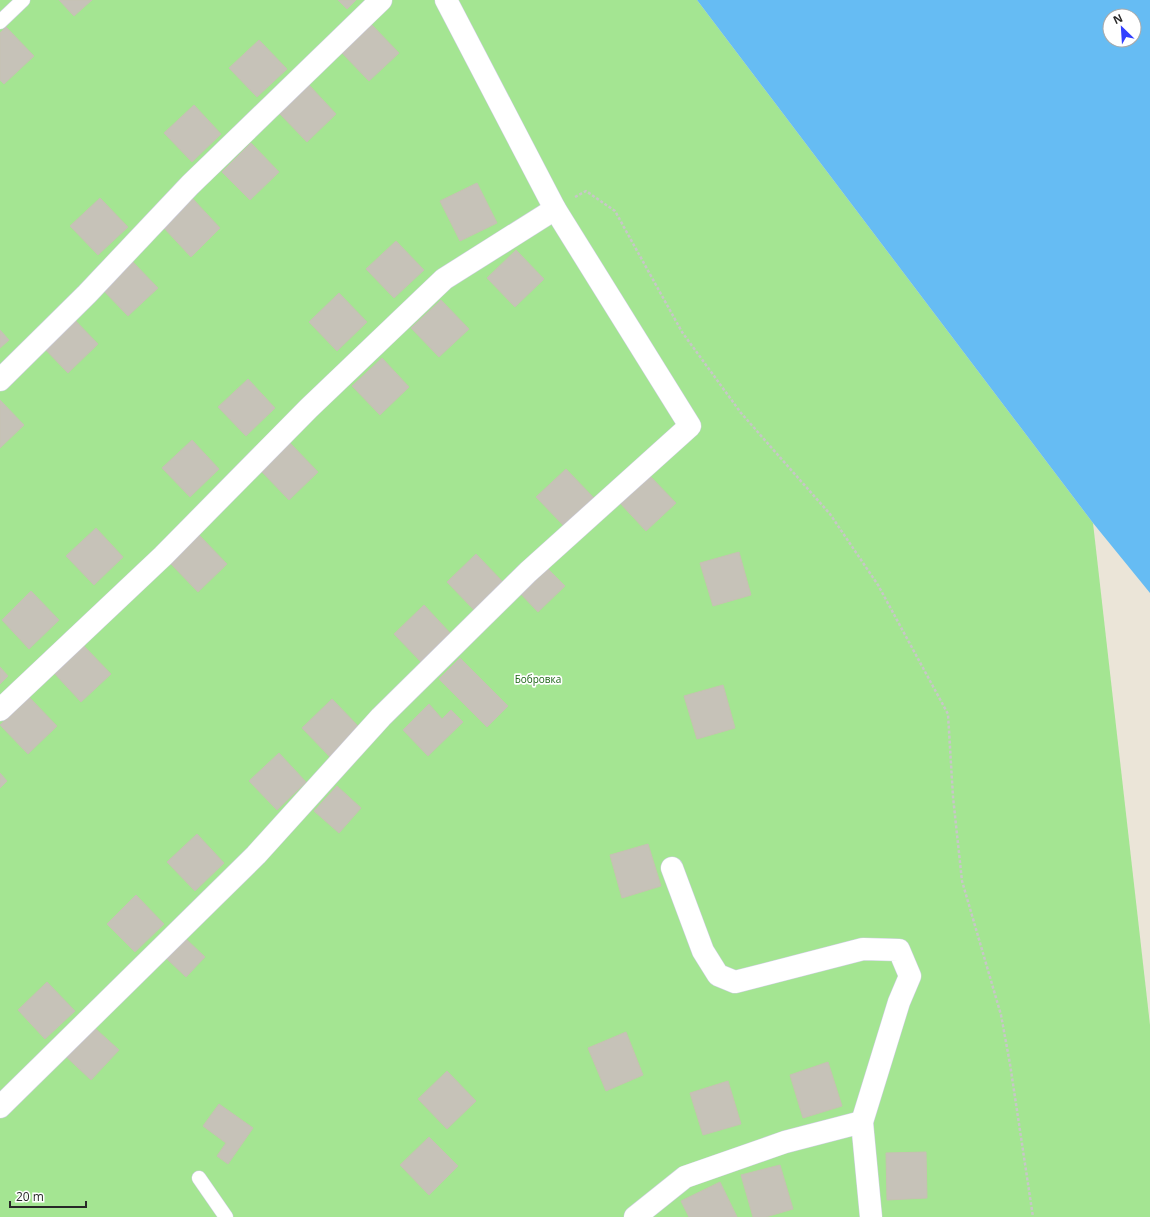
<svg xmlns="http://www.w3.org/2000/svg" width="1150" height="1217" viewBox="0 0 1150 1217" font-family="'Open Sans',sans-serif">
	<rect width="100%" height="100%" fill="#ebe5d8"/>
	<!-- green -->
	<path fill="#a4e592" d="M0 0H697L1093 523 1150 1025V1217H0Z"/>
	<!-- water -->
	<path fill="#66bcf3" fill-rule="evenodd" d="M697 0H1150V593L1093 523ZM1110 16H1134V40H1110Z"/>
	<!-- building -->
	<g fill="#c6c2b8" stroke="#c6c2b2">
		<path d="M59 0H92L74 16Z"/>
		<path d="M338 0H356L347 9Z"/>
		<path d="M371 24 399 53 369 81 341 52Z"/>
		<path d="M6 27 34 56 4 84 0 80V33Z"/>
		<path d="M259 40 287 69 257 97 229 68Z"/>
		<path d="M309 85 336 114 307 142 279 113Z"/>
		<path d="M194 105 221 134 192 162 164 133Z"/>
		<path d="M251 143 279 172 250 200 222 172Z"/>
		<path d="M477 183 497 223 460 241 440 201Z"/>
		<path d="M100 198 128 227 98 255 70 226Z"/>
		<path d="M193 199 220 228 191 257 163 227Z"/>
		<path d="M396 241 424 270 394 298 366 269Z"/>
		<path d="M516 250 544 279 515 307 487 278Z"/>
		<path d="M130 259 158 288 128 316 100 287Z"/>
		<path d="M339 293 367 322 337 351 309 322Z"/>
		<path d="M441 300 469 329 439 357 411 328Z"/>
		<path d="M70 315 98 344 68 373 40 344Z"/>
		<path d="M0 330 9 340 0 348Z"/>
		<path d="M382 358 409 387 380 415 352 386Z"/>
		<path d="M248 379 275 408 246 436 218 407Z"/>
		<path d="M0 400 24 425 0 448Z"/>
		<path d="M192 440 219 469 190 497 162 468Z"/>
		<path d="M290 443 318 472 289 500 261 471Z"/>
		<path d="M566 469 594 498 564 526 536 497Z"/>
		<path d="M648 474 676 503 646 531 619 502Z"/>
		<path d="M96 528 123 557 94 585 66 556Z"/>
		<path d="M199 535 227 564 198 592 170 563Z"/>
		<path d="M739 552 751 595 713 606 700 563Z"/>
		<path d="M476 554 504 583 475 611 447 582Z"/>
		<path d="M544 565 565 586 538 612 517 590Z"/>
		<path d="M31 591 59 620 29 649 2 620Z"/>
		<path d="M424 605 451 634 422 663 394 634Z"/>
		<path d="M83 645 111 674 81 702 54 673Z"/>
		<path d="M460 658 508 706 487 727 439 679Z"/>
		<path d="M0 667 8 676 0 684Z"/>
		<path d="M723 685 735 728 697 739 684 696Z"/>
		<path d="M29 697 57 726 28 754 0 725Z"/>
		<path d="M332 699 360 728 330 757 302 728Z"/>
		<path d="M429 704 442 719 451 710 463 722 428 756 403 730Z"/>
		<path d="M279 753 306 782 277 810 249 781Z"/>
		<path d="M0 773 7 781 0 788Z"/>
		<path d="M337 786 361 808 339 833 314 811Z"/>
		<path d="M197 834 224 863 195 891 167 862Z"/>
		<path d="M648 844 661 886 622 898 610 855Z"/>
		<path d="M136 895 164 924 135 952 107 924Z"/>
		<path d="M185 938 205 957 186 977 166 958Z"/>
		<path d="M47 982 75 1011 45 1039 18 1010Z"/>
		<path d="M87 1021 119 1050 91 1080 60 1051Z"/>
		<path d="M626 1032 643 1075 606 1091 588 1048Z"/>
		<path d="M828 1062 842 1106 803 1118 790 1075Z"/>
		<path d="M447 1071 476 1101 447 1129 418 1099Z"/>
		<path d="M728 1081 741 1124 703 1135 690 1093Z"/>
		<path d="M219 1104 253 1128 228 1164 217 1156 226 1143 203 1126Z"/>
		<path d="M429 1137 458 1166 429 1195 400 1165Z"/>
		<path d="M926 1152 927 1198 887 1200 886 1153Z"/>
		<path d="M780 1165 793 1209 766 1217H753L741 1175Z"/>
		<path d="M720 1182 737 1217H689L681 1201Z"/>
	</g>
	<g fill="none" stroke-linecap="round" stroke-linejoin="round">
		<defs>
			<g id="service">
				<path d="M0 22 23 0"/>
				<path d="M199 1178 226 1217"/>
			</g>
			<g id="minor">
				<path d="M0 380 87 294 190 185 381 0"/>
				<path d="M0 710 163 556 309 408 444 279 555 209"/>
				<path d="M672 868 703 951 718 975 735 982 863 949 899 950 910 976 899 1002 862 1122 871 1217"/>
				<path d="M0 1107 256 855 381 717 528 572 690 426 555 209 446 0"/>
				<path d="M635 1217 685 1177 785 1142 862 1122"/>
			</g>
		</defs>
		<!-- service casing -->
		<use href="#service" stroke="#cecfe2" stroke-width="15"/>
		<!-- minor casing -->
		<use href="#minor" stroke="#cecfe2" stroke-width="23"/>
		<!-- path -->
		<path stroke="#c7c7c7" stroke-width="2.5" stroke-dasharray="3 2" stroke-linecap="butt" d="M575 197 586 191 615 211 682 332 741 413 830 514 878 585 948 714 953 797 962 881 1001 1015 1010 1064 1033 1217"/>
		<!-- service -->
		<use href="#service" stroke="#fff" stroke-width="14"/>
		<!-- minor -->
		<use href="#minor" stroke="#fff" stroke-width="22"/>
	</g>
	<g text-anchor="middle" stroke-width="3.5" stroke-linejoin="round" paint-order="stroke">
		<!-- park labels -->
		<g font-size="10" fill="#1d6616" stroke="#fff">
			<text x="538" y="683">Бобровка</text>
		</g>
	</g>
	<!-- north arrow -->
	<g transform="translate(1122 28) rotate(335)"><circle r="19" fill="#ffffff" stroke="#a9a9a9"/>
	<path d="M0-3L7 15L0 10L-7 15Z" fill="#323fff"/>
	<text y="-6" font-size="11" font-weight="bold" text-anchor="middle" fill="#282828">N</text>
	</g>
	<!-- scale -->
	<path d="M10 1201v6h76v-6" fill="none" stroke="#282828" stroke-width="2"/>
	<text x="16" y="1201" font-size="12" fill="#282828" stroke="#ffffff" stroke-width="3" paint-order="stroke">20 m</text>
</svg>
